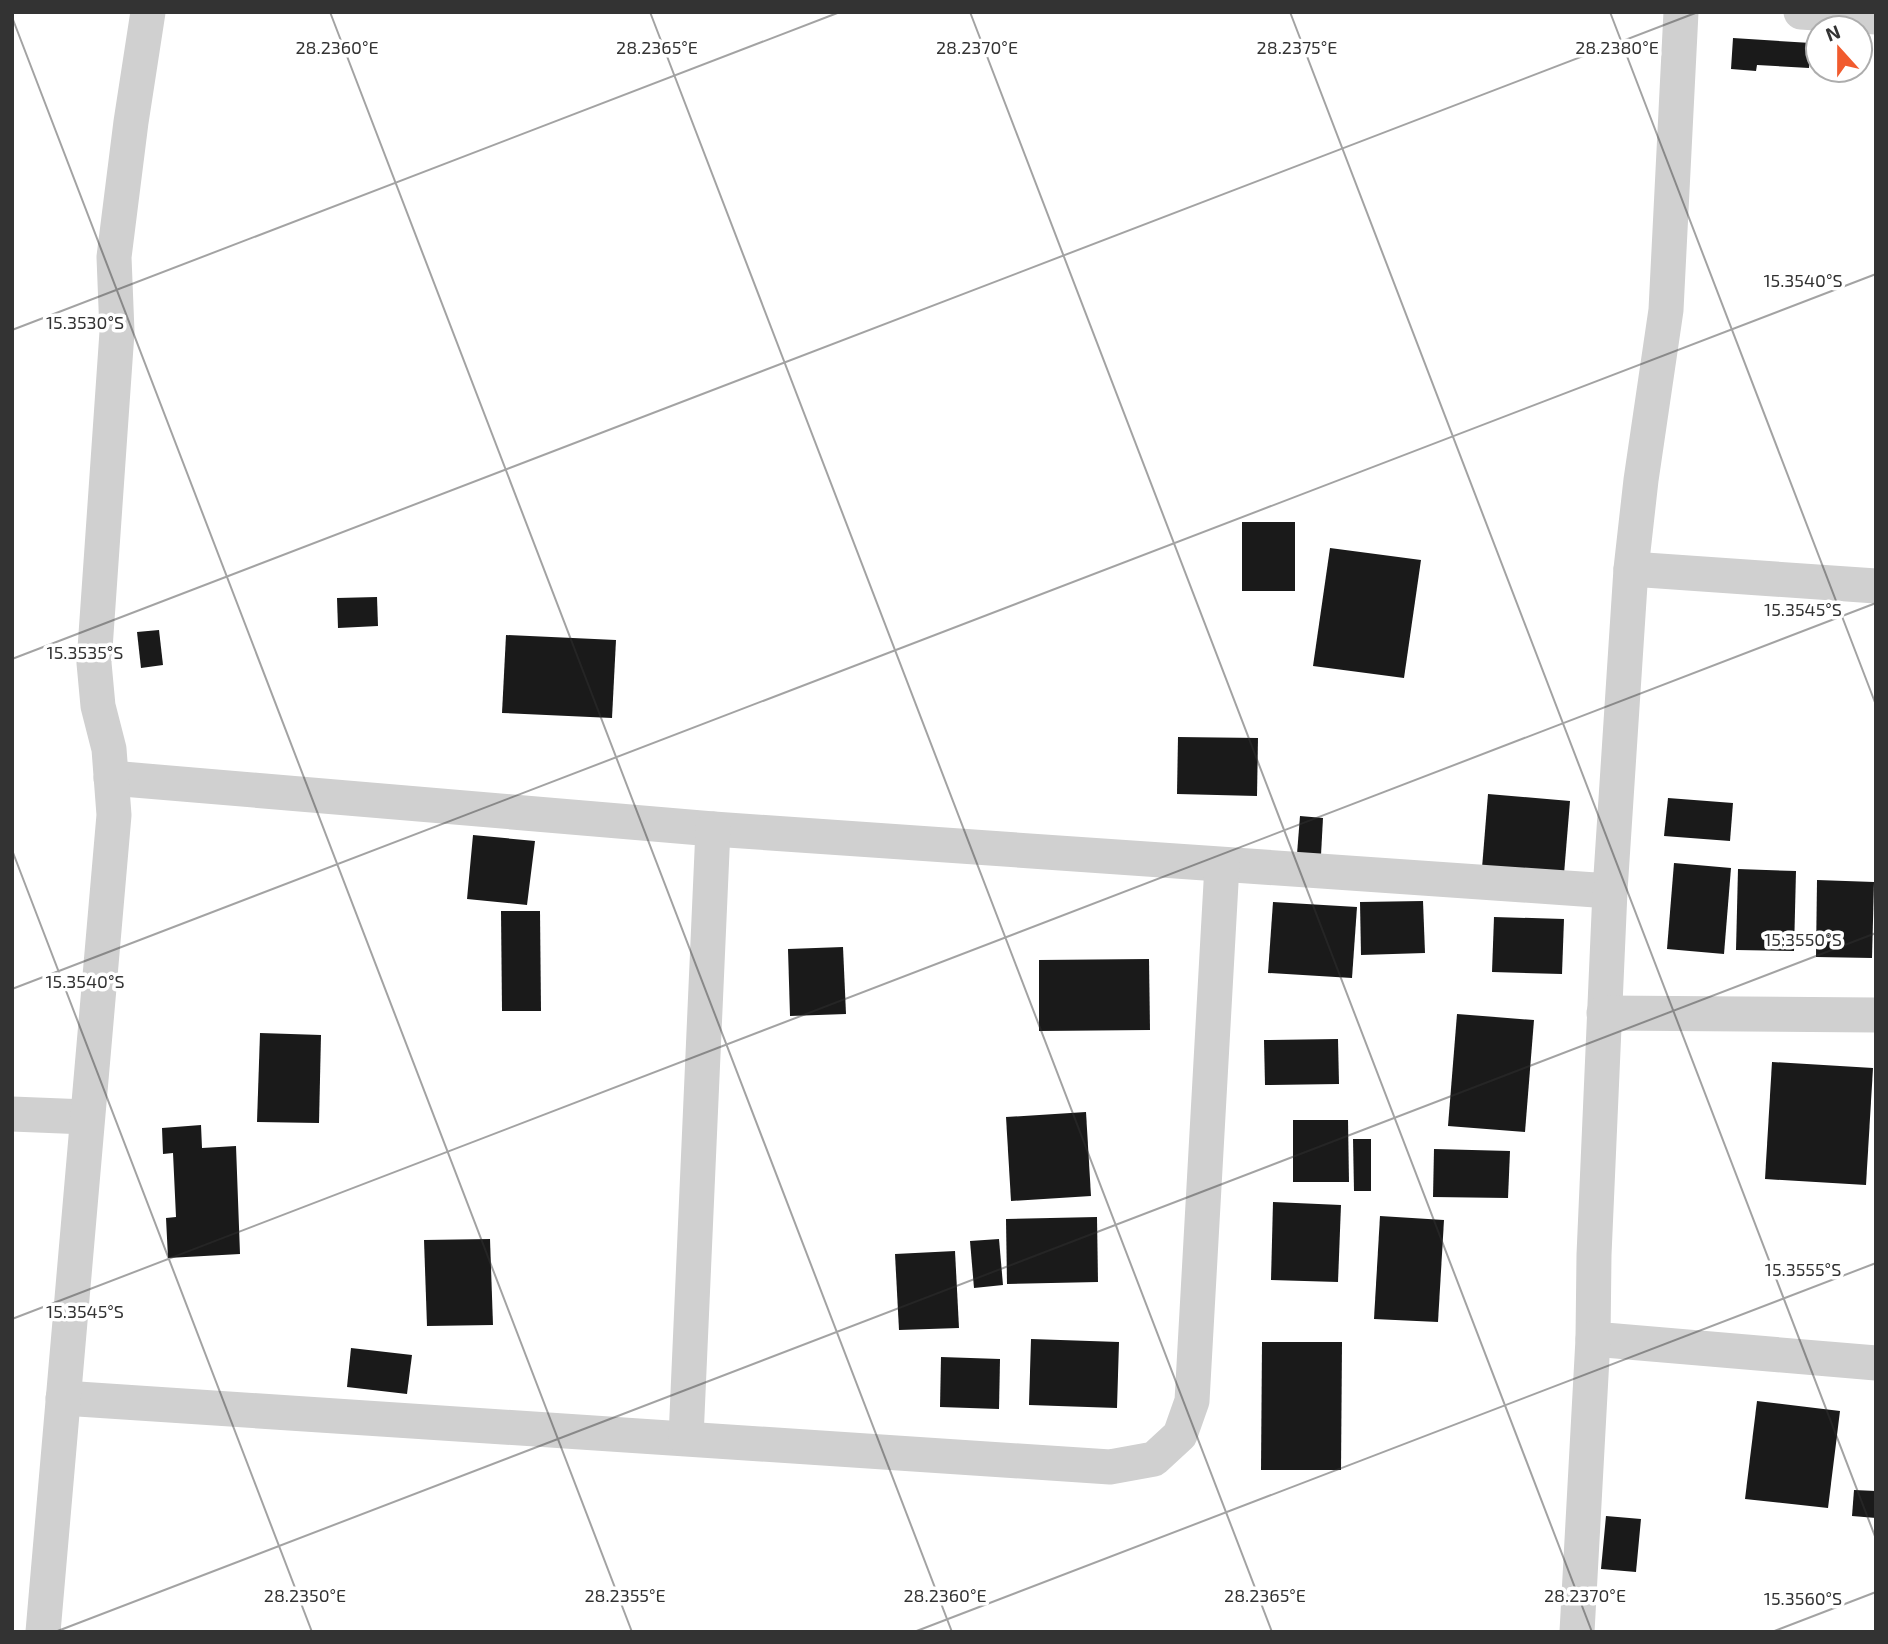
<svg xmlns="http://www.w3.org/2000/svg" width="1888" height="1644" viewBox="0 0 1888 1644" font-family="'Exo 2',sans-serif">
	<rect width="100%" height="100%" fill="#fff"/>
	<!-- building -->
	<g fill="#1a1a1a">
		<path d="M1733 38 1811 43 1809 68 1757 65 1756 71 1731 69Z"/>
		<rect x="1242" y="522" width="53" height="69"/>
		<path d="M1330 548 1421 560 1404 678 1313 666Z"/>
		<path d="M377 597 378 626 338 628 337 598Z"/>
		<path d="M159 630 163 665 141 668 137 632Z"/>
		<path d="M506 635 616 640 612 718 502 713Z"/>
		<path d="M1178 737 1258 738 1257 796 1177 794Z"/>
		<path d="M1488 794 1570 801 1564 874 1482 868Z"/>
		<path d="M1668 798 1733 803 1730 841 1664 836Z"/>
		<path d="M1300 816 1323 818 1321 855 1297 854Z"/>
		<path d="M473 835 535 841 527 905 467 899Z"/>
		<path d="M1674 863 1731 868 1724 954 1667 949Z"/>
		<path d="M1738 869 1796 871 1794 951 1736 950Z"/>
		<path d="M1817 880 1874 882 1872 958 1816 957Z"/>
		<path d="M1423 901 1425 953 1361 955 1360 902Z"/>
		<path d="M1273 902 1357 907 1352 978 1268 973Z"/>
		<path d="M501 911H540L541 1011H502Z"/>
		<path d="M1494 917 1564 919 1562 974 1492 972Z"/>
		<path d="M843 947 846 1014 790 1016 788 949Z"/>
		<path d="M1149 959 1150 1030 1039 1031V960Z"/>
		<path d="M1457 1014 1534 1020 1525 1132 1448 1126Z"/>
		<path d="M260 1033 321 1035 319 1123 257 1122Z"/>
		<path d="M1338 1039 1339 1084 1265 1085 1264 1040Z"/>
		<path d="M1772 1062 1873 1068 1866 1185 1765 1179Z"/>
		<path d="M1086 1112 1091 1196 1011 1201 1006 1117Z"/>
		<path d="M1293 1120H1348L1349 1182H1293Z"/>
		<path d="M201 1125 202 1148 236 1146 240 1254 168 1258 166 1218 176 1217 173 1153 163 1154 162 1128Z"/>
		<path d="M1353 1139H1371V1191H1354Z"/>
		<path d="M1434 1149 1510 1151 1508 1198 1433 1197Z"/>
		<path d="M1273 1202 1341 1205 1338 1282 1271 1280Z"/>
		<path d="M1380 1216 1444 1220 1438 1322 1374 1319Z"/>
		<path d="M1097 1217 1098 1282 1007 1284 1006 1219Z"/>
		<path d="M490 1239 493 1325 427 1326 424 1240Z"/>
		<path d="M999 1239 1003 1285 974 1288 970 1241Z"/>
		<path d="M955 1251 959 1328 899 1330 895 1254Z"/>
		<path d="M1031 1339 1119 1342 1117 1408 1029 1405Z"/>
		<path d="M1262 1342H1342L1341 1470H1261Z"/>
		<path d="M351 1348 412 1355 407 1394 347 1387Z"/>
		<path d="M941 1357 1000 1359 999 1409 940 1407Z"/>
		<path d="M1757 1401 1840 1411 1828 1508 1745 1499Z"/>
		<path d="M1854 1490 1876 1491V1518L1852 1516Z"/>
		<path d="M1606 1516 1641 1519 1636 1572 1601 1569Z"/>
	</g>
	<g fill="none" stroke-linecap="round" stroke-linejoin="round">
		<!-- minor -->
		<g stroke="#d0d0d0" stroke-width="35">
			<path d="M1801 12 1876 17"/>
			<path d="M1631 569 1876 586"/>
			<path d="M111 778 713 829 1610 891 1631 569 1641 480 1666 310 1681 12"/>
			<path d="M1610 891 1594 1255 1593 1339 1876 1363"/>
			<path d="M1604 1013 1876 1015"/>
			<path d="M12 1114 87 1117"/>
			<path d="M63 1398 1110 1467 1154 1459 1180 1435 1192 1401 1222 865"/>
			<path d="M686 1438 713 829"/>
			<path d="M43 1632 114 815 109 749 98 706 94 663 117 332 114 257 131 122 148 12"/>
			<path d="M1577 1632 1593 1339"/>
		</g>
	</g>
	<!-- ticks -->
	<path fill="none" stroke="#333" stroke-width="2" stroke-opacity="0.45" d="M330 12 952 1632M650 12 1272 1632M970 12 1592 1632M1290 12 1876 1539M1610 12 1876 705M12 17 632 1632M12 330 840 12M12 659 1698 12M12 850 312 1632M12 989 1876 274M12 1319 1876 603M55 1632 1876 933M914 1632 1876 1263M1772 1632 1876 1592"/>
	<g font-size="18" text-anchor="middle" fill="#333" stroke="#fff" stroke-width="7" stroke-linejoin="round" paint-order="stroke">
		<text x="337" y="54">28.2360°E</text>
		<text x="657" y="54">28.2365°E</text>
		<text x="977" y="54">28.2370°E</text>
		<text x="1297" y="54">28.2375°E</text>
		<text x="1617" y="54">28.2380°E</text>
		<text x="1803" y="287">15.3540°S</text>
		<text x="85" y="329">15.3530°S</text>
		<text x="1803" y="616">15.3545°S</text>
		<text x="85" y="659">15.3535°S</text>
		<text x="1803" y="946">15.3550°S</text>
		<text x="85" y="988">15.3540°S</text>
		<text x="1803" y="1276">15.3555°S</text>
		<text x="85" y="1318">15.3545°S</text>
		<text x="305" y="1602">28.2350°E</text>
		<text x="625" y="1602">28.2355°E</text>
		<text x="945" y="1602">28.2360°E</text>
		<text x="1265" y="1602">28.2365°E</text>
		<text x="1585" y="1602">28.2370°E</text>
		<text x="1803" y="1605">15.3560°S</text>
	</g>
	<!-- border -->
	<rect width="1888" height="1644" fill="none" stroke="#333333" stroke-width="28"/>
	<!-- north arrow -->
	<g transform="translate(1839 49) rotate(339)"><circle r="33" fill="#ffffff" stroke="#adadad" stroke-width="2"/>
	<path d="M0-5L12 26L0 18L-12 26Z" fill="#f15b2e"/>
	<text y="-10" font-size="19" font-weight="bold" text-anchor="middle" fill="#333333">N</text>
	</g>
</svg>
